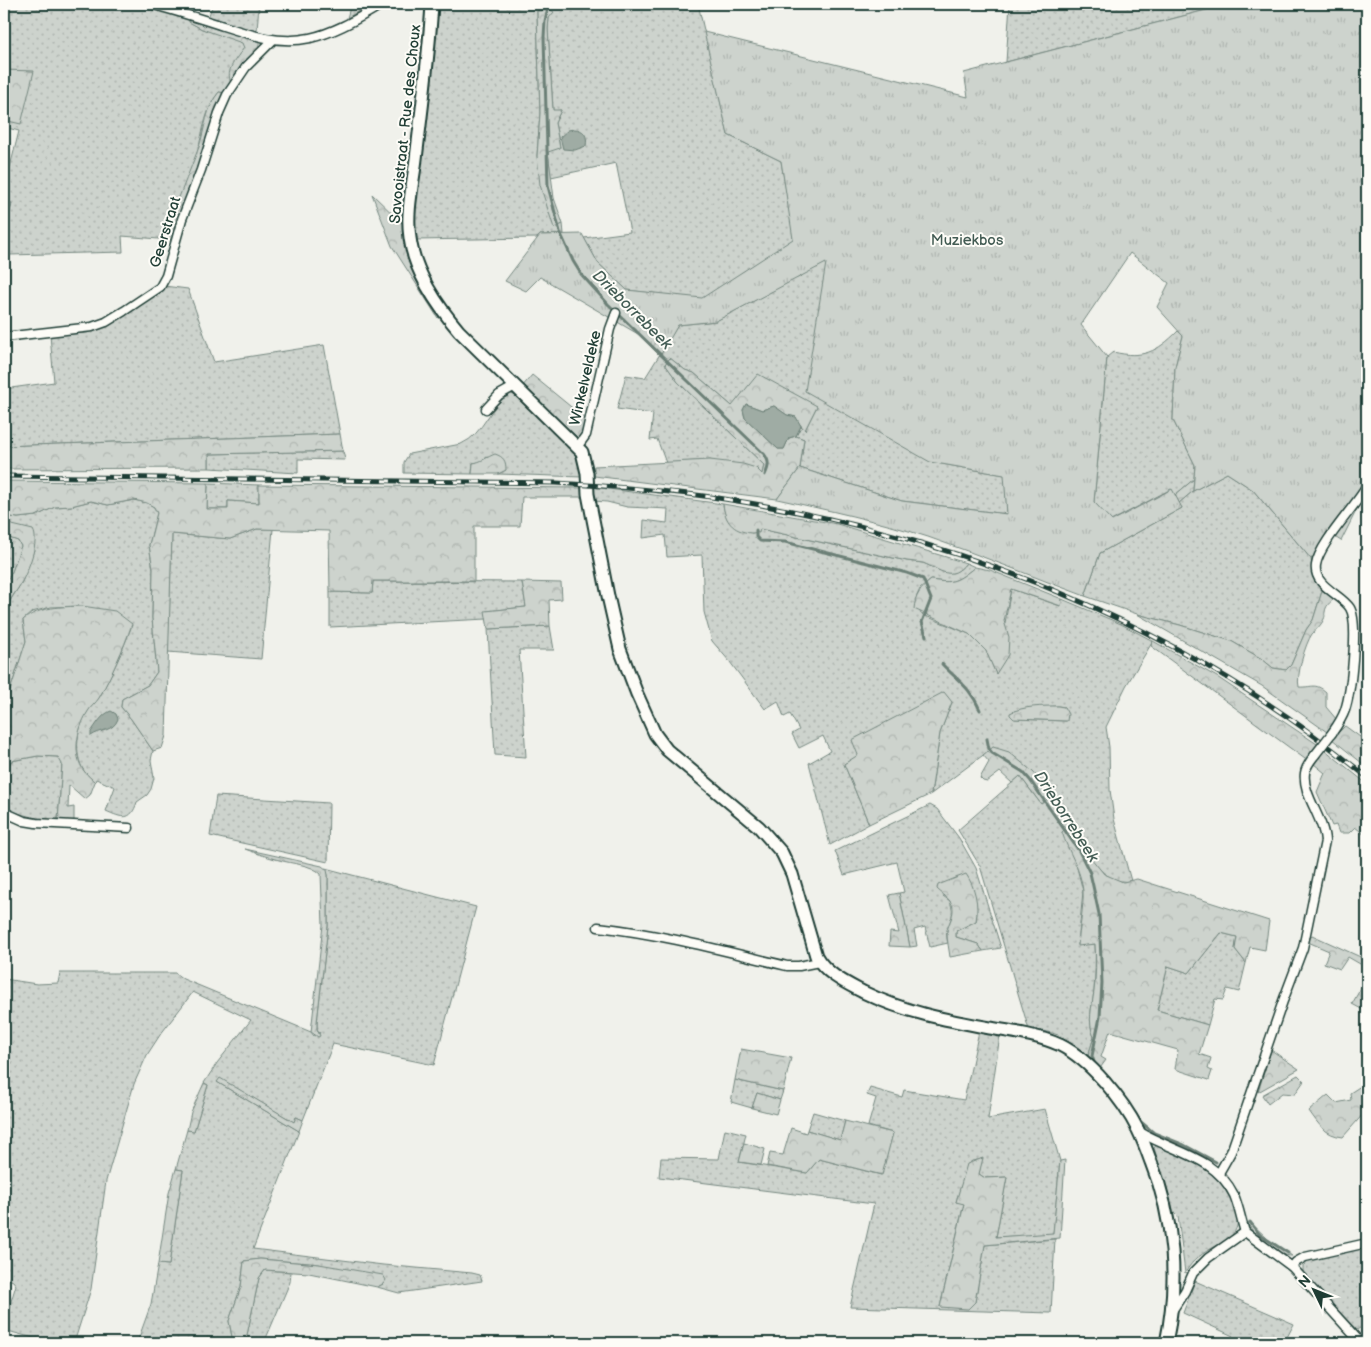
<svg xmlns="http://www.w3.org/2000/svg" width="1371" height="1347" viewBox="0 0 1371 1347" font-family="'Balsamiq Sans',sans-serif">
	<defs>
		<pattern id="grass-dots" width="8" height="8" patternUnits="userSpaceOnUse" patternTransform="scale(1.25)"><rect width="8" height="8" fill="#cdd3cd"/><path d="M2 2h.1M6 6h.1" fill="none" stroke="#b0b6b1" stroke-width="1.8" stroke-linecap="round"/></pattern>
		<pattern id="forest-crowns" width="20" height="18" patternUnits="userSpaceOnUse" patternTransform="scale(1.25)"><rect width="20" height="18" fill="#cdd3cd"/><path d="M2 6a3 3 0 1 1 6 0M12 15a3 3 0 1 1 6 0" fill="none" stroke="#b0b6b1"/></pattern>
		<pattern id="park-tufts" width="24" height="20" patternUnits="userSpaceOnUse" patternTransform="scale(1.25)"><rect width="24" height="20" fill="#cdd3cd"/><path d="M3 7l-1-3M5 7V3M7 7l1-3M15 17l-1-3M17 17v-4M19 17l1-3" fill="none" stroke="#b0b6b1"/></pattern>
	</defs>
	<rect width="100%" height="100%" fill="#f0f1eb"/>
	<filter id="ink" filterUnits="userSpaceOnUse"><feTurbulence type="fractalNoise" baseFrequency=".02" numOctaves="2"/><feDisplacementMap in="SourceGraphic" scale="10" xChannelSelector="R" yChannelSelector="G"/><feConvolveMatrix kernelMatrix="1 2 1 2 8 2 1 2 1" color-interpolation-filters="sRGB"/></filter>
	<g filter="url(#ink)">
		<!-- grass -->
		<g fill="url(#grass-dots)" stroke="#768880" fill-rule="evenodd">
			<path d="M4 4H136L190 19 189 22 202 29 239 40 244 45V48C235 60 229 68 231 83L225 93 219 92C206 107 203 131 198 150 190 181 183 211 171 240L122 236 123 252 9 255V333L4 334V232L12 204 4 201V166L10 167 19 131 4 127V96H7L34 72 4 70Z"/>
			<path d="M213 4H259L257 31 208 18Z"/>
			<path d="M351 4H371L347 18Z"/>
			<path d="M436 4H698L728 135 781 161 794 239 702 299 627 290 598 263 584 238 630 232 616 163 551 177 548 151 560 147 555 123 561 110 553 111 548 29 549 18 537 11 540 113 537 156 555 227 563 224 564 234 540 235 537 238 415 240 412 222Z"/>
			<path d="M1010 4H1229L1006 62Z"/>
			<path d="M826 262 930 462 1005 475 1007 514 902 501 800 468 804 439 796 436 801 426 805 430 817 406H732L694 373 685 370 670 358 665 364 678 382 764 465 762 475 710 460 666 463 657 439 650 440 653 414 617 409 626 375 645 378 678 325 716 321Z"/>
			<path d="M164 286 188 289 214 362 324 345 340 434 4 446V389L54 382 50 335 87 333 108 324Z"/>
			<path d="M1178 331 1183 336 1175 367 1173 420 1195 465 1194 479 1175 495 1171 489 1111 521 1094 502 1107 357 1113 352C1143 359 1157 352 1178 331Z"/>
			<path d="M511 394 514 395 576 453 580 461 582 477 498 474 506 470 487 457 480 462 473 463 472 474 404 473V462L409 454 461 444C485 434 488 405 511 394Z"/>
			<path d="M343 451 345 460 298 459V473L209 468V454Z"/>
			<path d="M1227 473 1253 490 1311 559 1313 572 1323 588 1313 620 1306 630 1291 665 1286 670 1273 668 1262 659 1231 641 1180 625 1137 614 1085 596 1100 553 1182 508 1179 503 1193 491Z"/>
			<path d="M208 483 259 485V503L228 501V509H207Z"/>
			<path d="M593 487 723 504C726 524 733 527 752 533L760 529 907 561C912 562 918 562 923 563 940 570 952 581 966 563L975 567C957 581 954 584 931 580L920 589 915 600 921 614 969 634 986 651 996 674 1011 589 1060 606 1062 599 1121 624 1153 641 1126 686 1106 727 1109 747 1110 790 1114 819 1131 881C1103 886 1085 850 1069 831L1062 832 1075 860 1083 891 1078 945 1095 944C1096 960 1095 975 1094 991 1092 1008 1087 1021 1094 1037L1087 1059C1082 1054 1078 1048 1074 1044 1063 1034 1043 1030 1029 1030L980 866 958 830 1020 776 1041 804 1053 795 994 747 931 794 940 733 952 702 844 764 869 824 830 845 809 763 830 751 823 736 799 748 792 734 799 730 790 714 784 717 778 701 765 709 730 662 712 641 704 612 702 555 667 557 665 535 643 538 644 520 667 523 668 509 627 507 607 502 593 501ZM1058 706 1064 707 1066 721 1015 719 1014 711 1040 707Z"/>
			<path d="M134 500 147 503 154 507 157 513 149 545 153 569 152 618 157 672 148 685 122 699 121 707 131 719 153 751 151 760 154 778 151 789 147 795 137 802C131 822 122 818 106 811L115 787 96 779 95 782C92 779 87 775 84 771 73 754 77 726 89 709 92 705 96 702 99 698 112 674 123 650 132 625L82 606 51 607 32 612 23 620 26 641 4 710V623H8L10 616 8 604 22 582 34 550 14 526 4 523V516L18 518 36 516 55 507 71 506 91 501 108 505Z"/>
			<path d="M257 529H273L261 659 168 652 172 534 230 539Z"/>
			<path d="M4 536 18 541 21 546 12 572 4 586Z"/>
			<path d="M373 581 522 582 526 607 486 611 487 619 330 627V592L372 593Z"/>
			<path d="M550 626 554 650H519L526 757 495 755 488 629Z"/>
			<path d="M38 756 58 757 62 763 58 821C38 819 22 816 4 807 4 794 5 771 11 761Z"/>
			<path d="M216 796 329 803 328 862 210 836Z"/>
			<path d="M930 805 937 809 959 838 976 868 1001 948 983 951 978 944 956 937V931L976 921 977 913 975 896H943L950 901C955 917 951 916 947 930 946 934 947 940 948 943L930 947 925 927 914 930 917 946 910 947 899 893 904 892 897 862 844 875 835 851Z"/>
			<path d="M325 868 476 907 434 1065 333 1044 303 1120 296 1117 294 1122 220 1079 217 1082 299 1131 253 1249 383 1265 472 1273 480 1275 482 1281 399 1293 377 1287 383 1284 319 1264 260 1259 244 1261 241 1287 229 1321 232 1337 230 1343H137L151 1304 158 1264 169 1265 183 1170 176 1169 187 1130 194 1131 208 1085 204 1083 217 1063 251 1020 193 992 160 1035 147 1055 134 1084 106 1181 91 1289 74 1343H52L4 1330V1324L16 1285 13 1281 4 1277V979L37 984 58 983 60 973H175L183 979 311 1032 314 1036 320 1033 317 1029V1022L328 926V875Z"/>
			<path d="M1221 933 1237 937 1235 949 1246 963 1239 992 1227 989 1223 1000 1215 999 1208 1025 1157 1010 1168 966 1189 973Z"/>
			<path d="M979 1031 1000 1035 988 1119 1045 1109 1060 1161 1053 1234 996 1237 1007 1177 985 1178 979 1174 982 1159 972 1161 968 1164 956 1202 964 1203 940 1307 975 1302 985 1245 1055 1239 1051 1313 850 1307 874 1204 659 1177 661 1158 719 1159 725 1129 746 1134 739 1162 807 1173 819 1159 881 1175 893 1133 868 1126 876 1098 867 1095 870 1088 902 1097 904 1090 964 1100Z"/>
			<path d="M735 1080 783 1091 780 1100 757 1093 752 1108 731 1102Z"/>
			<path d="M813 1112 845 1121 840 1140 807 1130Z"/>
			<path d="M1157 1144C1192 1159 1220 1169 1234 1207 1238 1218 1240 1226 1232 1235 1228 1240 1222 1243 1216 1246 1203 1253 1193 1259 1185 1273L1178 1216 1174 1212 1154 1148Z"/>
			<path d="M1250 1222 1269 1240 1292 1256C1279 1257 1252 1235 1248 1223Z"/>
			<path d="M1367 1247V1323L1357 1330 1306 1277 1303 1273V1266L1309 1259Z"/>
			<path d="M265 1270 291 1272 290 1282 264 1343H244L247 1335 259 1278Z"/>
			<path d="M1195 1281 1294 1324 1284 1343H1230L1233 1336 1183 1313Z"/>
		</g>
		<!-- forest -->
		<g fill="url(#forest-crowns)" stroke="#768880">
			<path d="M551 10 554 12 549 18 548 29 553 110H561L555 123 560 148 548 152 554 198 563 224 554 228 540 185 537 156 540 113 537 11Z"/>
			<path d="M190 19 259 41V50L255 51V53L231 83C225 70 236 59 244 48L242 43 202 29 189 22Z"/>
			<path d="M4 70 34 71 21 124 4 120 7 97 4 96Z"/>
			<path d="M219 92 225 93 181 215 175 213 174 210C182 189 191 168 199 147 205 129 206 107 219 92Z"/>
			<path d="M372 194 403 224 404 244 411 260 441 315 438 318 392 246Z"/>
			<path d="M4 201 12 203 4 232Z"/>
			<path d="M670 358 685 370 694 373 732 406 758 374 817 406 805 430 797 421 796 417 787 415 774 406 762 410 746 404 743 410 745 418 778 449H784L789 438 796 436 804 439 800 468 777 499 594 476V466L710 460 743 464 756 468 762 474 764 465 678 382 665 364Z"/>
			<path d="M532 375 587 420 585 432 578 438 522 387Z"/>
			<path d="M340 434 343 451 209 454V468L4 469V446Z"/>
			<path d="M495 454C504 457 506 461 506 470L498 474H472L473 463C481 462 487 457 495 454Z"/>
			<path d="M1194 479 1193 491 1179 503 1175 495Z"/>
			<path d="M4 481 208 483 207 509H228V501L259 503V485L583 488 584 497H522L520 526H474V581H373L372 593 330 592 329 531 257 529 230 539 172 534 166 736 162 748 153 751 131 719 121 707 122 699 148 685 157 672 152 618 153 569 149 545 157 513 154 507 147 503 134 500 108 505 91 501 71 506 55 507 36 516 18 518 4 516Z"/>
			<path d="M723 504 837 524 966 563C951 582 941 570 923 563 918 562 912 562 907 561L760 529 759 533C757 532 754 533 751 533 732 531 725 521 723 504Z"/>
			<path d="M4 523 33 530C40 541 28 571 21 583 18 590 11 596 9 604 7 609 10 617 8 623H4V586L12 572 21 546 18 541 4 536Z"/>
			<path d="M975 567 990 570 1062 599 1061 606 1011 589 1004 621 1009 637 1008 655 996 674 986 651 969 634 914 609C915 596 920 589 931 580 954 584 957 581 975 567Z"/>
			<path d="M522 582 561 583 562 599 549 600 550 626 488 629 485 611 526 607Z"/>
			<path d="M1323 588 1337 597C1332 601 1326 604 1325 612 1324 617 1326 614 1324 619 1321 626 1316 629 1312 634 1305 644 1296 676 1299 687 1311 688 1315 682 1326 692V707L1337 720 1327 732 1262 686 1137 614 1180 625 1231 641 1262 659 1273 668 1286 670 1291 665 1306 630 1313 620Z"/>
			<path d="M82 606 115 611 132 624C123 650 112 674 99 698 96 703 90 707 87 713 77 730 72 754 84 771 87 775 92 779 95 782L90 795 85 799 69 785 68 808 74 807V822L58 821 62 764 58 757 38 756 11 761C6 768 6 779 4 788V710L26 641 23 620C40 606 62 607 82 606Z"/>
			<path d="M1153 641 1217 677 1317 744 1305 759 1151 646Z"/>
			<path d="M944 692 952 702 940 733 931 794 869 824 844 764 858 755 852 740Z"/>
			<path d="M1058 706 1064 707 1068 714 1067 721 1014 719 1010 715V713C1023 706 1043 706 1058 706Z"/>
			<path d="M1345 726 1367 742V767L1332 739Z"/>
			<path d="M993 747 1009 752 1033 772 1053 794 1041 804 1020 776 1012 783 1000 772 987 782 983 781 980 778 989 762 983 755Z"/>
			<path d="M1324 749 1367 784V833L1365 835 1355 827 1349 833H1339L1336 825 1332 826 1317 792 1325 773 1314 764Z"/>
			<path d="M1065 829 1069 831 1104 874 1123 882 1137 879 1269 921 1265 950 1250 947 1246 963 1235 949 1237 937 1221 933 1189 973 1168 966 1157 1010 1208 1025 1199 1054 1211 1058 1208 1069 1212 1071 1209 1080 1175 1069 1178 1050 1110 1031 1101 1057 1106 1060 1098 1071 1087 1059 1094 1037C1087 1021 1092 1008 1094 991 1096 975 1096 960 1095 944L1078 946C1079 930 1084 906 1083 891 1081 869 1068 852 1062 832Z"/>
			<path d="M245 849 322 866 327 870 328 875V926L317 1022V1029L320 1036 318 1037 311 1032 323 925 321 874C311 864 292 864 279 860 267 857 256 853 245 849Z"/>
			<path d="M966 874C975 887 979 904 976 921L956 931V937L978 944 983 951 950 957C949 949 947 941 947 933 947 924 959 910 949 900 946 896 941 893 937 889L938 885Z"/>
			<path d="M899 893 910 947 889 946 890 932 899 933 889 895Z"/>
			<path d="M1312 935 1367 960V968L1348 957 1340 969 1324 963 1329 951 1308 942Z"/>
			<path d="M1367 977V1012L1352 1004Z"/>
			<path d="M741 1049 791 1058 783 1091 735 1080Z"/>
			<path d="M1271 1050 1299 1069 1258 1092Z"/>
			<path d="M1298 1075 1304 1081 1295 1094 1282 1093 1268 1104 1262 1095Z"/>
			<path d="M220 1078 294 1122 296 1117 303 1120 299 1131 217 1082Z"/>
			<path d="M1367 1082V1092L1365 1094 1367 1098V1116L1365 1112 1343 1137C1325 1135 1319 1125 1309 1111L1328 1095 1336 1103 1351 1100 1350 1093Z"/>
			<path d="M204 1083 208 1085 194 1131 187 1130 191 1112Z"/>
			<path d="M757 1093 780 1100 776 1114 752 1108Z"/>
			<path d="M845 1121 893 1133 882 1175 819 1159 807 1173 767 1166 770 1153 783 1155 791 1128 806 1133 807 1130 840 1140Z"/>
			<path d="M744 1143 765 1149 761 1165 739 1162Z"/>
			<path d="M983 1158 979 1174 985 1178 1007 1177 996 1237 1053 1233 1060 1161 1065 1160 1060 1238 985 1245 975 1302 968 1309 940 1307 964 1204 956 1202 967 1164Z"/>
			<path d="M176 1169 183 1170 169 1265 158 1264 169 1193Z"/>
			<path d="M260 1259 319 1264 383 1275 386 1280 383 1284 377 1287 309 1273 265 1270 259 1278 247 1335 244 1343H230L232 1337 229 1321 241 1287 244 1261Z"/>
		</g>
		<!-- park -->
		<path fill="url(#park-tufts)" stroke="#768880" d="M1229 4H1367V489L1341 541 1330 534 1311 559 1253 490 1227 473 1193 491 1195 465 1173 420 1175 367 1183 336 1157 307 1169 283 1130 253 1081 325 1107 357 1094 502 1112 521 1172 489 1182 508 1100 553 1085 596C1033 577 981 555 928 537 879 521 827 510 777 499L800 468 902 501 1007 514 1004 475 930 462 805 391 826 263 716 321 678 325 660 356 638 334 540 277 526 291 505 281 540 235 582 234 598 263 627 290 702 298 793 239 781 161 728 135 704 32 968 97 964 73Z"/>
		<!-- water -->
		<g fill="#9faca4" stroke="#6c8077">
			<path d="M574 129C584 129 588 136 586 146L575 150 563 149 560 137 568 130Z"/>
			<path d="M746 404 762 410 774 406 787 415 796 417 801 426 796 436 789 438 784 449H778L745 418 743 410Z"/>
			<path d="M111 711 116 714 118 719C113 732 101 729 91 736V732C96 725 102 714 111 711Z"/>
		</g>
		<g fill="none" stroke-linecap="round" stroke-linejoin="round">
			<!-- stream -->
			<g stroke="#6c8077" stroke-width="3">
				<path d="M549 4 545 21 544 37 548 186 560 232 573 261 581 274 608 304 764 454C770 462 769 466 765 475"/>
				<path d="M756 530V537L760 541 785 542 907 573 923 579 931 599 922 622 926 636"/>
				<path d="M942 664C958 681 970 687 980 710"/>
				<path d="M987 739 989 749 992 753 1023 772 1030 780 1079 851 1090 873 1093 886 1099 914 1102 983 1100 1017 1092 1056 1095 1065"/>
				<path d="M1109 1078 1141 1122 1154 1133 1184 1145 1216 1162"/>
				<path d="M1250 1222 1260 1235 1288 1253"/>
			</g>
			<defs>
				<g id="street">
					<path d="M150 4C173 10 195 17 217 24 248 34 277 45 310 38 337 32 360 17 383 4"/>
					<path d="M4 337 92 327 106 322 124 311 160 287 166 276 182 219 201 170 219 113 227 95 246 67 273 40"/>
					<path d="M486 409 499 395 515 386"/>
					<path d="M578 446 586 435 610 329 616 313"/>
					<path d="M1332 733C1337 726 1342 719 1345 710 1351 692 1359 623 1350 608 1341 594 1313 586 1316 565 1319 544 1355 507 1367 486"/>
					<path d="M4 812 24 821 36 823 129 828"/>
					<path d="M598 927C662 934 724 951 787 966H799L819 962"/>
					<path d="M1140 1132C1173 1152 1215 1156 1234 1195 1239 1207 1241 1220 1245 1232"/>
					<path d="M1219 1173 1231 1152 1283 1001 1303 948 1325 841C1324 818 1302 795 1305 773 1306 766 1311 760 1315 755"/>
					<path d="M1245 1232 1292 1267 1361 1343"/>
					<path d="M1292 1267 1296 1262 1305 1257 1367 1243"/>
					<path d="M1172 1311 1185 1291 1193 1273 1208 1258 1245 1232"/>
				</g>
				<path id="secondary" d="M432 4C429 56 422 107 416 159 413 184 406 212 410 238 414 272 437 305 459 331L582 452 587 473 588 494 608 596 620 649 637 694 655 734 667 750 759 827 782 853 792 874 816 956C826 974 846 983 863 992 904 1012 946 1020 990 1028 1013 1032 1038 1035 1060 1045 1090 1060 1123 1100 1138 1130 1143 1140 1147 1151 1151 1162 1174 1219 1179 1282 1166 1343"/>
			</defs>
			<!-- street casing -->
			<use href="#street" stroke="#1f3d34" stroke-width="11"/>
			<!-- secondary casing -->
			<use href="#secondary" stroke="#1f3d34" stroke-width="15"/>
			<!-- street -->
			<use href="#street" stroke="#fdfcf7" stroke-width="8"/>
			<!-- secondary -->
			<use href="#secondary" stroke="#fdfcf7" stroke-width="11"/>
			<defs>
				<path id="rail" d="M4 476 556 483C610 486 664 490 718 498 954 533 1183 625 1367 777"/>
			</defs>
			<!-- rail casing -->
			<use href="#rail" stroke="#1f3d34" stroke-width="5"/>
			<!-- rail -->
			<use href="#rail" stroke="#fdfcf7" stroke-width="3" stroke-dasharray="9" stroke-linecap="butt"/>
			<defs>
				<path id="street-bridge" d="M1315 755 1332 733"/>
			</defs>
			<!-- street-bridge casing -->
			<use href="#street-bridge" stroke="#1f3d34" stroke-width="11" stroke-linecap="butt"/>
			<!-- street-bridge -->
			<use href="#street-bridge" stroke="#fdfcf7" stroke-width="8"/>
		</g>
	</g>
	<g text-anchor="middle" stroke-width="4" stroke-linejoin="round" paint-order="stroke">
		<!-- street labels -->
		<g font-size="15" fill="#1f3d34" stroke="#fdfcf7">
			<text transform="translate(405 124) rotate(-84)" y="5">Savooistraat - Rue des Choux</text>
			<text transform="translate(165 232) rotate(-73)" y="5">Geerstraat</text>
			<text transform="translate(585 378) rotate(-77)" y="5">Winkelveldeke</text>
		</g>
		<!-- park labels -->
		<g font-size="15" fill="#425b53" stroke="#fdfcf7">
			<text x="967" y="245">Muziekbos</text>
		</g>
		<!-- water labels -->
		<g font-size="16" font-style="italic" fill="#455e56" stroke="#fdfcf7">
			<text transform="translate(633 309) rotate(45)" y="6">Drieborrebeek</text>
			<text transform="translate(1067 816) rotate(57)" y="6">Drieborrebeek</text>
		</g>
	</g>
	<!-- margin -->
	<rect width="1371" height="1347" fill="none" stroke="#fdfcf7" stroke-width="20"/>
	<rect x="10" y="10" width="1351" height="1327" fill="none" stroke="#1f3d34" stroke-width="2" filter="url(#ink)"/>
	<!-- north arrow -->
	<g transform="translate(1314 1290) rotate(313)" stroke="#fdfcf7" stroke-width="4" paint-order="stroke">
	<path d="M0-4L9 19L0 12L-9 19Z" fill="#1f3d34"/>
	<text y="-8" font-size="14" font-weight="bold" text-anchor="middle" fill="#1f3d34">N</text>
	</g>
</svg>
